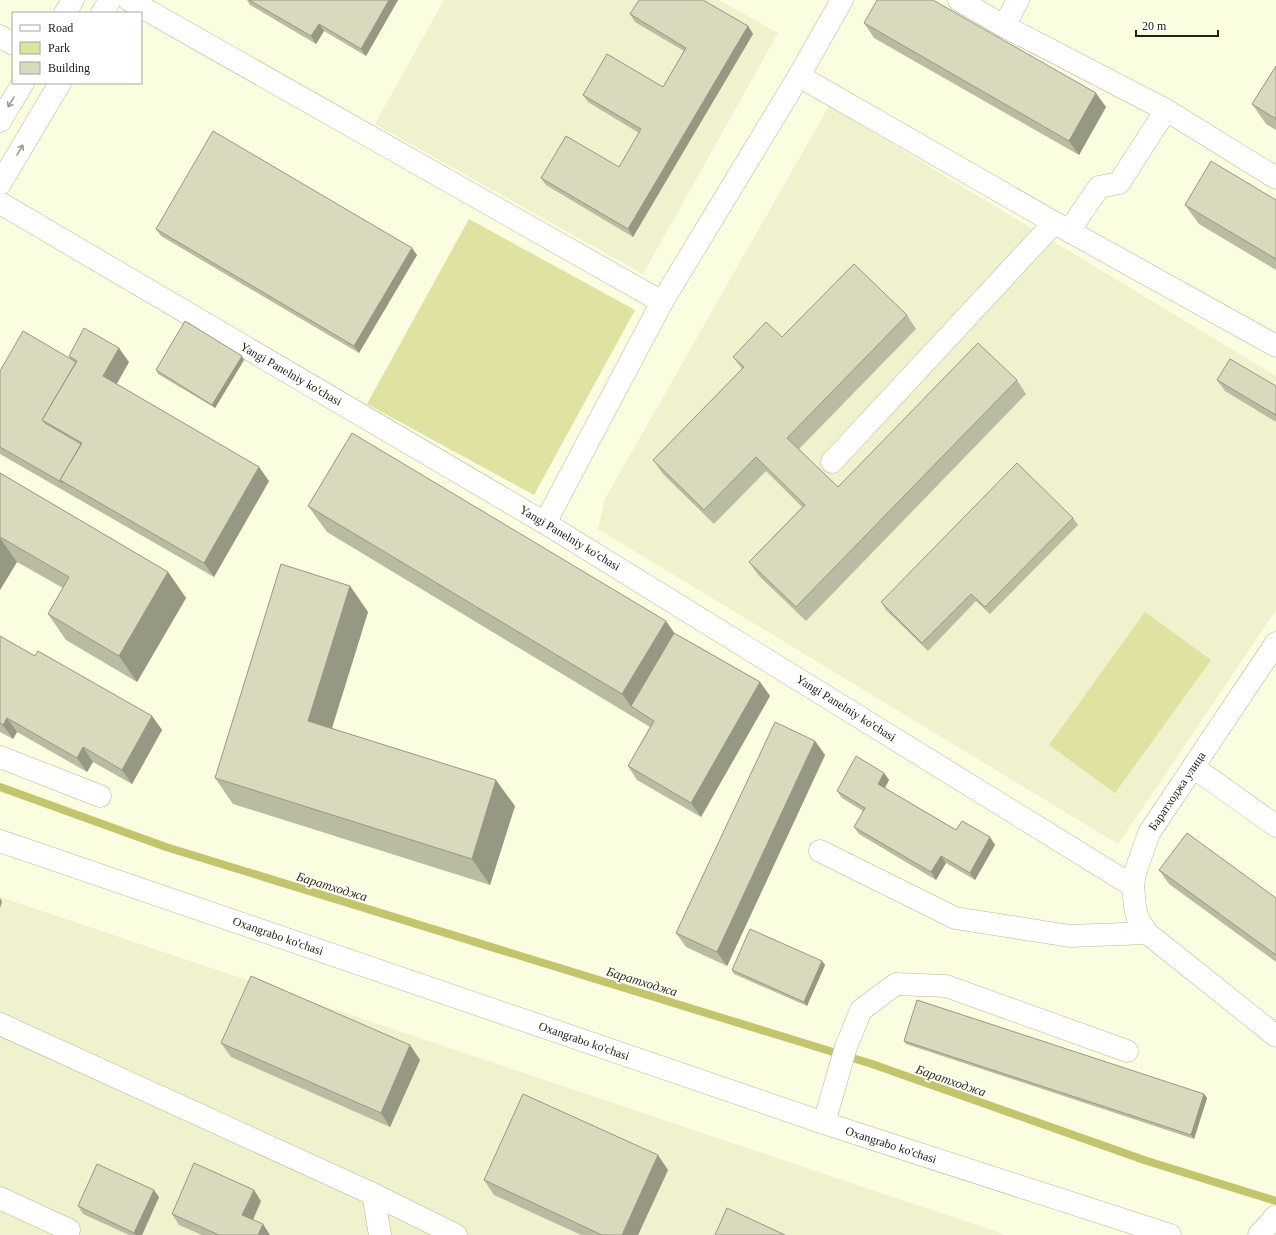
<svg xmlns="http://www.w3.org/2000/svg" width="1276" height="1235" viewBox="0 0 1276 1235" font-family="'Times New Roman',serif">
	<rect width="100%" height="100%" fill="#fbfde0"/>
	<!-- built -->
	<g fill="#f0f1cd">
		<path d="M444 0H719L778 33 643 274 375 124Z"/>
		<path d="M829 106 1276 376V610L1118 844 598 529 605 499Z"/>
		<path d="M0 897 1006 1235H0Z"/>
	</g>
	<!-- green -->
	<g fill="#e0e2a1">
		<path d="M469 219 635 310 534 495 367 404Z"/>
		<path d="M1145 612 1211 660 1115 793 1049 745Z"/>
	</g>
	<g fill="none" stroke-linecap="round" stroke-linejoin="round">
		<!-- stream -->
		<path stroke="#c3c56d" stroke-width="8" d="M0 787 166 847 872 1064 1147 1161 1276 1201"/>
		<defs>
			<g id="minor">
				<path d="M129 0 662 302 799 76 842 0"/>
				<path d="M959 0 1004 26 1166 110 1276 178"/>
				<path d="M1004 26 1018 0"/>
				<path d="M0 36 13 44"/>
				<path d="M799 76 1069 231 1276 346"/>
				<path d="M0 203 545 523 1133 886"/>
				<path d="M1069 231 1099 187 1119 183 1166 110"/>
				<path d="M832 462 1054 223"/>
				<path d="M545 523 662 302"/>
				<path d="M1276 643 1149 833 1135 873 1133 886 1135 907 1138 919 1147 933 1276 1036"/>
				<path d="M0 757 100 796"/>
				<path d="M1193 767 1276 826"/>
				<path d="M0 841 824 1123 1170 1235"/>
				<path d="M820 851 955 918 1070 936 1147 933"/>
				<path d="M0 1024 373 1194 456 1235"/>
				<path d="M824 1123 846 1047 861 1010 896 984 946 986 1127 1051"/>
				<path d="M373 1194 380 1235"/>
				<path d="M0 1198 69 1230"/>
				<path d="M1259 1235 1276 1216"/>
			</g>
			<g id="major">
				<path d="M65 13 73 0"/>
				<path d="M102 13 110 0"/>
				<path d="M0 121 23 83"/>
				<path d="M0 184 60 83"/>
			</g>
		</defs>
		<!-- minor casing -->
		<use href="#minor" stroke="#b6b89d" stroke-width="23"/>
		<!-- major casing -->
		<use href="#major" stroke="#b6b89d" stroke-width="23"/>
		<!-- minor -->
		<use href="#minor" stroke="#fff" stroke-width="22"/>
		<!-- major -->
		<use href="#major" stroke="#fff" stroke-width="22"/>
	</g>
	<!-- wall -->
	<g fill="#babba3">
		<path d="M247 0H398L366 56 324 31 316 44 250 5Z"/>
		<path d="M630 14 748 26 753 34 633 237 546 185 541 178 619 167 639 133 588 102 583 95 663 87 684 51 635 22Z"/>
		<path d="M864 23 1106 107 1079 155 874 38Z"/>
		<path d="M1276 66V130L1266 124 1252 104Z"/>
		<path d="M1276 200V270L1199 224 1185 205Z"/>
		<path d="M156 229 417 255 359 353 161 236Z"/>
		<path d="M907 315 916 329 799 449 838 487 1017 380 1026 394 806 621 759 576 749 562 802 507 766 471 714 524 663 474 653 460 742 369 733 357 782 337Z"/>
		<path d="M69 356 129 362 117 384 269 481 214 577 0 454V371L71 359Z"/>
		<path d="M244 360 215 408 158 374 156 370Z"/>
		<path d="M1217 380 1276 386V422L1225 391Z"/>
		<path d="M0 473 168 572 186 598 137 682 66 640 48 614 63 588 17 562 0 590Z"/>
		<path d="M308 506 666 621 674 633 760 682 770 696 701 817 637 780 628 766 650 727 327 532Z"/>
		<path d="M1073 518 1078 525 990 614 976 601 928 651 886 610 881 602Z"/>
		<path d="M350 586 368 612 332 728 515 806 490 885 233 804 215 778Z"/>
		<path d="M0 636 35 656 152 716 162 730 132 784 93 762 87 772 17 732 13 739 0 732Z"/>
		<path d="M815 741 825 755 727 966 686 947 676 933Z"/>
		<path d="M884 773 889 780 885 788 956 830 995 845 975 880 946 863 936 880 859 834 854 827 863 811 842 798 837 791Z"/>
		<path d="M1159 870 1276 898V962L1169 884Z"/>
		<path d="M822 961 825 965 807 1006 734 974 732 970Z"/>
		<path d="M904 1041 1204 1094 1207 1098 1194 1139 906 1044Z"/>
		<path d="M221 1043 410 1045 420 1060 390 1127 231 1057Z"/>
		<path d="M668 1170 638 1235H581L494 1195 484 1180Z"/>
		<path d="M159 1197 142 1235H129L83 1214 78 1206Z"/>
		<path d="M261 1201 253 1220 270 1235H202L179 1225 172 1214Z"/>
	</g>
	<!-- shaded-wall -->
	<g fill="#979884">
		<path d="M389 0H398L366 56 361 49Z"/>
		<path d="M319 24 324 31 316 44 311 36Z"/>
		<path d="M748 26 753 34 633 237 628 229Z"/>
		<path d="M1096 93 1106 107 1079 155 1069 141Z"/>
		<path d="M412 248 417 255 359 353 354 346Z"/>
		<path d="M119 348 129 362 113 390 103 376Z"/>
		<path d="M242 356 244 360 215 408 212 405Z"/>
		<path d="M259 467 269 481 214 577 204 563Z"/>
		<path d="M0 538 17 562 0 590Z"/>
		<path d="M168 572 186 598 137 682 119 656Z"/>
		<path d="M350 586 368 612 326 747 308 721Z"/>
		<path d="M666 621 684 647 631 706 622 694Z"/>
		<path d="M760 682 770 696 701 817 691 803Z"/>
		<path d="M152 716 162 730 132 784 122 770Z"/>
		<path d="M7 718 17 732 13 739 3 725Z"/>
		<path d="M815 741 825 755 727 966 717 952Z"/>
		<path d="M83 747 93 762 87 772 77 758Z"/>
		<path d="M884 773 889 780 883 791 878 784Z"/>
		<path d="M496 780 515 806 490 885 472 859Z"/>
		<path d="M990 837 995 845 975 880 970 873Z"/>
		<path d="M941 856 946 863 936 880 931 872Z"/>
		<path d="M0 898 2 902 0 908Z"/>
		<path d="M822 961 825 965 807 1006 804 1002Z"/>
		<path d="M410 1045 420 1060 390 1127 381 1113Z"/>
		<path d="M1204 1094 1207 1098 1194 1139 1191 1135Z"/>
		<path d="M658 1155 668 1170 638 1235H622Z"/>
		<path d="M154 1190 159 1197 142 1235H136L134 1233Z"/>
		<path d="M254 1190 261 1201 250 1226 242 1215Z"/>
		<path d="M263 1224 270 1235H258Z"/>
	</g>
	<!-- building -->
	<g fill="#d8d9bd" stroke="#979884">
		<path d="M249 0H389L361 49 319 24 311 36Z"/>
		<path d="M639 0H703L748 26 628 229 541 178 566 136 619 167 641 129 583 95 607 54 663 87 686 48 630 14Z"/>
		<path d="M877 0H933L1096 93 1069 141 864 23Z"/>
		<path d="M1276 66V119L1252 104Z"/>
		<path d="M213 131 412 248 354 346 156 229Z"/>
		<path d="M1211 161 1276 200V259L1185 205Z"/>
		<path d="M854 264 907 315 787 438 838 487 978 343 1017 380 796 607 749 562 805 505 756 457 704 510 653 460 744 367 733 357 766 322 782 337Z"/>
		<path d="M185 321 242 356 212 405 156 370Z"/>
		<path d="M84 328 119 348 103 376 259 467 204 563 60 480 82 443 42 420 77 361 69 356Z"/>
		<path d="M23 331 76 362 42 420 45 423 81 444 60 480 63 483 0 447V371Z"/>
		<path d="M1230 359 1276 386V415L1217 380Z"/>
		<path d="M352 433 666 621 622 694 308 506Z"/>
		<path d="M1017 463 1073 518 985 607 971 594 922 643 881 602Z"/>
		<path d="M0 473 168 572 119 656 48 614 69 577 0 537Z"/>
		<path d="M281 564 350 586 308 721 496 780 472 859 215 778Z"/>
		<path d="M674 633 760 682 691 803 628 766 654 721 631 706Z"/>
		<path d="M0 636 35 656 38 651 152 716 122 770 83 747 77 758 7 718 3 725 0 723Z"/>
		<path d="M775 722 815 741 717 952 676 933Z"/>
		<path d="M856 756 884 773 878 784 956 830 962 821 990 837 970 873 941 856 931 872 854 827 865 808 837 791Z"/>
		<path d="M1187 833 1276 898V955L1159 870Z"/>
		<path d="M750 929 822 961 804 1002 732 970Z"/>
		<path d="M251 976 410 1045 381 1113 221 1043Z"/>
		<path d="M917 1000 1204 1094 1191 1135 904 1041Z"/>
		<path d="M523 1094 658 1155 622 1235H602L484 1180Z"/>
		<path d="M194 1163 254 1190 242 1215 263 1224 258 1235H219L172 1214Z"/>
		<path d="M97 1164 154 1190 134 1233 78 1206Z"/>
		<path d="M727 1208 785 1235H715Z"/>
	</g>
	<!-- one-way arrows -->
	<defs><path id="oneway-shaft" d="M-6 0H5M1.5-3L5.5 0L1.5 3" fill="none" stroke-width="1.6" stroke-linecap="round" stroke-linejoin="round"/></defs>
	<g stroke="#9b9b97">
		<use href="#oneway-shaft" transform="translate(11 102) rotate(121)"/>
		<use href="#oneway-shaft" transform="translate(20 150) rotate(-59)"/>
	</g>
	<g text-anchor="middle" stroke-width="3.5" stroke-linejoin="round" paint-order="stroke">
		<!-- street labels -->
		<g font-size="12" fill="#212117" stroke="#fff">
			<text transform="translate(291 374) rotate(30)" y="4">Yangi Panelniy ko'chasi</text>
			<text transform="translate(570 538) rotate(31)" y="4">Yangi Panelniy ko'chasi</text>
			<text transform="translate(846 708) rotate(32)" y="4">Yangi Panelniy ko'chasi</text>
			<text transform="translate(1177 791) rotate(-56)" y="4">Баратходжа улица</text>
			<text transform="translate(278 936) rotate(19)" y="4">Oxangrabo ko'chasi</text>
			<text transform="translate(584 1041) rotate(19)" y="4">Oxangrabo ko'chasi</text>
			<text transform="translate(891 1145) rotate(18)" y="4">Oxangrabo ko'chasi</text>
		</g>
		<!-- water labels -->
		<g font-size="13" font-style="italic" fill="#303009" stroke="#fff">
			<text transform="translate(332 886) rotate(17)" y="5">Баратходжа</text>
			<text transform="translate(642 981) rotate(17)" y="5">Баратходжа</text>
			<text transform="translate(951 1080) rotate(19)" y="5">Баратходжа</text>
		</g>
	</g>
	<!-- legend -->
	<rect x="12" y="12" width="130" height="72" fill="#ffffff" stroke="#a6a6a2"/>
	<rect x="20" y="25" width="20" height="6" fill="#ffffff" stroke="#a6a6a2"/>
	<text x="48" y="32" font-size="12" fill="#212117">Road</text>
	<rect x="20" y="42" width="20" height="12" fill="#e0e2a1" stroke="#a6a6a2"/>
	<text x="48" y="52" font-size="12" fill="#212117">Park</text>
	<rect x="20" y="62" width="20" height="12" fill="#d8d9bd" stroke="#a6a6a2"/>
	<text x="48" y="72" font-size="12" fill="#212117">Building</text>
	<!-- scale -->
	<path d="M1136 30v6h82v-6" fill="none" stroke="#212117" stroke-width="2"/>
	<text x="1142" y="30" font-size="12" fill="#212117" stroke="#ffffff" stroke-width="3" paint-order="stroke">20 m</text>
</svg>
